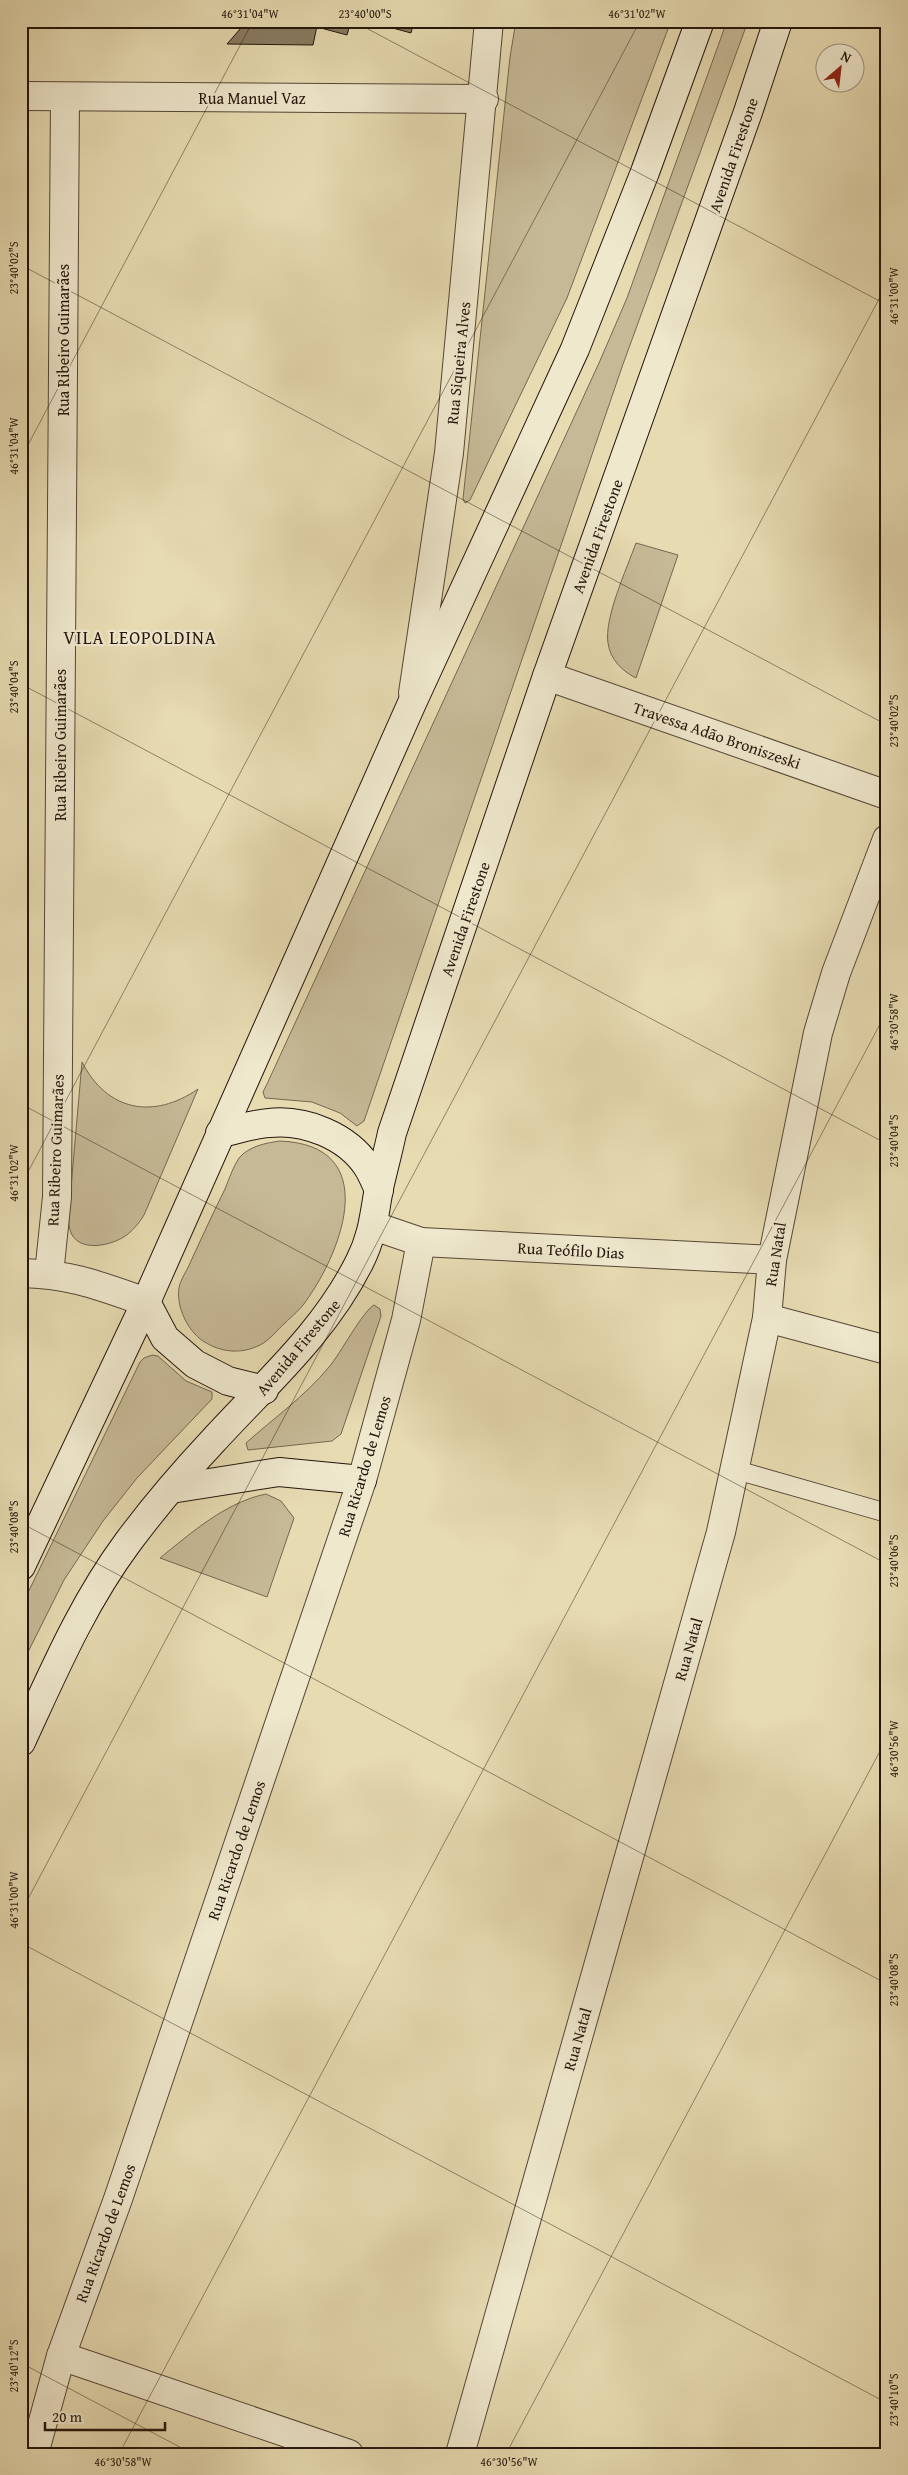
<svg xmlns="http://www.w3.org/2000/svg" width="908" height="2475" viewBox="0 0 908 2475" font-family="'Gentium Book Plus',serif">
	<rect width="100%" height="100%" fill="#e7dbb2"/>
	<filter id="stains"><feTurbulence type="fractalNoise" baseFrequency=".004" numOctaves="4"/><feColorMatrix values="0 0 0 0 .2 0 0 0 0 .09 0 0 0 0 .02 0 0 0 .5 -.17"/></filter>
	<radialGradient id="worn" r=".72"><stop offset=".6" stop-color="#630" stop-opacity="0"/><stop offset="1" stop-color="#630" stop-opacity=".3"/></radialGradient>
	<!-- green -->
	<g fill="#c6b996" stroke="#756751">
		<path d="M516 21H671L567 298 470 500 465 503 463 499 510 57Z"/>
		<path d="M727 21H748L622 367 364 1121 357 1126 340 1113 312 1102 265 1098 263 1092 267 1084 599 363 627 298Z"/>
		<path d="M636 543 678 555 636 678C622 671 610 659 608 643 604 618 627 568 636 543Z"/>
		<path d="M82 1062C107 1111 153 1120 198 1089L144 1215C139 1223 135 1228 128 1234 113 1246 77 1254 70 1230 68 1224 69 1216 69 1210Z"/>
		<path d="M280 1141C381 1145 344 1248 306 1301 301 1309 292 1316 285 1323 277 1330 270 1340 260 1345 240 1355 220 1352 203 1341 188 1331 176 1307 179 1288 180 1280 188 1269 191 1261 202 1237 213 1213 225 1189 229 1179 233 1167 239 1158 249 1146 266 1143 280 1141Z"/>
		<path d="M374 1305 380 1309 381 1316 341 1434 332 1441 248 1450 246 1443C274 1418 305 1396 329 1367 341 1353 362 1312 374 1305Z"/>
		<path d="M152 1355 158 1356 186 1381 212 1392V1399L137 1478 103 1521 64 1580 21 1666V1607L140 1362 144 1358Z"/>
		<path d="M266 1494 281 1501 294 1518 267 1597 160 1558C191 1533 226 1502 266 1494Z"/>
	</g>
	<!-- building -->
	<g fill="#897c62" stroke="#24150c">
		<path d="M247 21H318L313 45 227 44Z"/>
		<path d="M318 21H351L347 35 317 27Z"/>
		<path d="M367 21H414L411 33Z"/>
	</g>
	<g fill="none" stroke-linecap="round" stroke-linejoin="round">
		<defs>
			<path id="lane" d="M736 1470 887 1513"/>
			<g id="street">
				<path d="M21 96 484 99"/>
				<path d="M547 676 887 795"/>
				<path d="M413 693 449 453 489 21"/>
				<path d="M374 1226 421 1242 772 1260"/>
				<path d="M21 1273C71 1274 100 1286 146 1302"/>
				<path d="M49 1274 57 1197 65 97"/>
				<path d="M767 1318 887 1350"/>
				<path d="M61 2356 349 2454"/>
				<path d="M34 2454 61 2356 118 2199 362 1480 406 1320 421 1242"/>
				<path d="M460 2454 721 1532 767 1318 772 1260 818 1033 836 973 887 839"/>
			</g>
			<g id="secondary">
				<path d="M220 1133C236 1130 253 1124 269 1123 305 1119 347 1136 367 1166 372 1173 375 1182 379 1190"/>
				<path d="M146 1302 165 1338 195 1364 228 1381 264 1390"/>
				<path d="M171 1489 279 1472 362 1480"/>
				<path d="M21 1566 146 1302 412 703 575 349 645 172 700 21"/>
				<path d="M21 1742C53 1673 82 1604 128 1542 154 1507 183 1473 213 1441 266 1383 325 1332 360 1261 373 1235 374 1215 379 1188 383 1170 388 1152 392 1133L547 676 748 112 778 21"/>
			</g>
		</defs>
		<!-- lane casing -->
		<use href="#lane" stroke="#554636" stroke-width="20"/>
		<!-- street casing -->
		<use href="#street" stroke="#554636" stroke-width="30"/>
		<!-- secondary casing -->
		<use href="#secondary" stroke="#24150c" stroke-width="30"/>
		<!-- lane -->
		<use href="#lane" stroke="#efe8cd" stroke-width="18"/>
		<!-- street -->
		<use href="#street" stroke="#efe8cd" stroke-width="28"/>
		<!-- secondary -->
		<use href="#secondary" stroke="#efe8cd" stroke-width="28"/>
	</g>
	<!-- ticks -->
	<path fill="none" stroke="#24150c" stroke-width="1" stroke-opacity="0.45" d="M353 21 887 305M21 265 887 725M21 458 253 21M21 684 887 1144M21 1104 887 1564M21 1185 640 21M21 1523 887 1984M21 1912 887 284M21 1943 887 2403M21 2363 193 2454M119 2454 887 1011M506 2454 887 1738"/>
	<g text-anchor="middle" stroke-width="4.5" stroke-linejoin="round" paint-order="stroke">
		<!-- street labels -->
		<g font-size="16" fill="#24150c" stroke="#efe8cd">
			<text x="252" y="104">Rua Manuel Vaz</text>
			<text transform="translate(733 155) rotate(-71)" y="6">Avenida Firestone</text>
			<text transform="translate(63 340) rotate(-90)" y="6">Rua Ribeiro Guimarães</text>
			<text transform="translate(458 363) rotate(-84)" y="6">Rua Siqueira Alves</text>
			<text transform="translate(597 536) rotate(-70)" y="6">Avenida Firestone</text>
			<text transform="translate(717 735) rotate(19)" y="6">Travessa Adão Broniszeski</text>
			<text transform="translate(60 745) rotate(-90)" y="6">Rua Ribeiro Guimarães</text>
			<text transform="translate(465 919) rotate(-71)" y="6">Avenida Firestone</text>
			<text transform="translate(55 1150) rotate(-88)" y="6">Rua Ribeiro Guimarães</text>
			<text transform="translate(571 1250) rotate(3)" y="6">Rua Teófilo Dias</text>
			<text transform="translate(775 1254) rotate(-81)" y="6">Rua Natal</text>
			<text transform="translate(298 1347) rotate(-50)" y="6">Avenida Firestone</text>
			<text transform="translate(364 1466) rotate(-73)" y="6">Rua Ricardo de Lemos</text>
			<text transform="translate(688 1649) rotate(-74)" y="6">Rua Natal</text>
			<text transform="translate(236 1850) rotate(-71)" y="6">Rua Ricardo de Lemos</text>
			<text transform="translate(577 2039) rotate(-74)" y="6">Rua Natal</text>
			<text transform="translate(105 2233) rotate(-70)" y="6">Rua Ricardo de Lemos</text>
		</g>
		<!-- neighbourhood labels -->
		<g font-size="18" letter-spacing="1" fill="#24150c" stroke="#efe8cd">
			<text x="140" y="644">VILA LEOPOLDINA</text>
		</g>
	</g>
	<!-- margin -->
	<rect width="908" height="2475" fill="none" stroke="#e7dbb2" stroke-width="55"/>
	<!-- north arrow -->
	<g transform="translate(840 68) rotate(28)"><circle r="24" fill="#efe8cd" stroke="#9e9480"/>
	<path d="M0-4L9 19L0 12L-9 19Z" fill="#8f2418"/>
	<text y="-8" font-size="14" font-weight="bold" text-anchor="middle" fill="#24150c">N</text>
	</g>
	<!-- scale -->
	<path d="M45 2422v8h120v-8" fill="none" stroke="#24150c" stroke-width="2.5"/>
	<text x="52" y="2422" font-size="15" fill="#24150c" stroke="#efe8cd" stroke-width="4" paint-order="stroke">20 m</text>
	<rect x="28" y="28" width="852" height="2420" fill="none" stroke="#24150c" stroke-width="2"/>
	<g font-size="12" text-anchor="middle" fill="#24150c">
		<text x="250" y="18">46°31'04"W</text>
		<text x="365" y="18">23°40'00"S</text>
		<text x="637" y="18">46°31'02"W</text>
		<text transform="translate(14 268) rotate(-90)" y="4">23°40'02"S</text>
		<text transform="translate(894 296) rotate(-90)" y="4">46°31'00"W</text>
		<text transform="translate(14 446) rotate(-90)" y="4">46°31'04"W</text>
		<text transform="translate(14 687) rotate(-90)" y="4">23°40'04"S</text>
		<text transform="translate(894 721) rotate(-90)" y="4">23°40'02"S</text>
		<text transform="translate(894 1022) rotate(-90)" y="4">46°30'58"W</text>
		<text transform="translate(894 1141) rotate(-90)" y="4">23°40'04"S</text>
		<text transform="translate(14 1173) rotate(-90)" y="4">46°31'02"W</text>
		<text transform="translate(14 1527) rotate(-90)" y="4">23°40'08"S</text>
		<text transform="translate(894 1561) rotate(-90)" y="4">23°40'06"S</text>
		<text transform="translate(894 1749) rotate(-90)" y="4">46°30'56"W</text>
		<text transform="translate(14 1900) rotate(-90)" y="4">46°31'00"W</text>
		<text transform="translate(894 1980) rotate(-90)" y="4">23°40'08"S</text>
		<text transform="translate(14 2366) rotate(-90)" y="4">23°40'12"S</text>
		<text transform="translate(894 2400) rotate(-90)" y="4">23°40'10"S</text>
		<text x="123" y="2466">46°30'58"W</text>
		<text x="509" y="2466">46°30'56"W</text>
	</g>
	<rect width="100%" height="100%" filter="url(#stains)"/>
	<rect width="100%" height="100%" fill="url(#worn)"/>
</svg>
